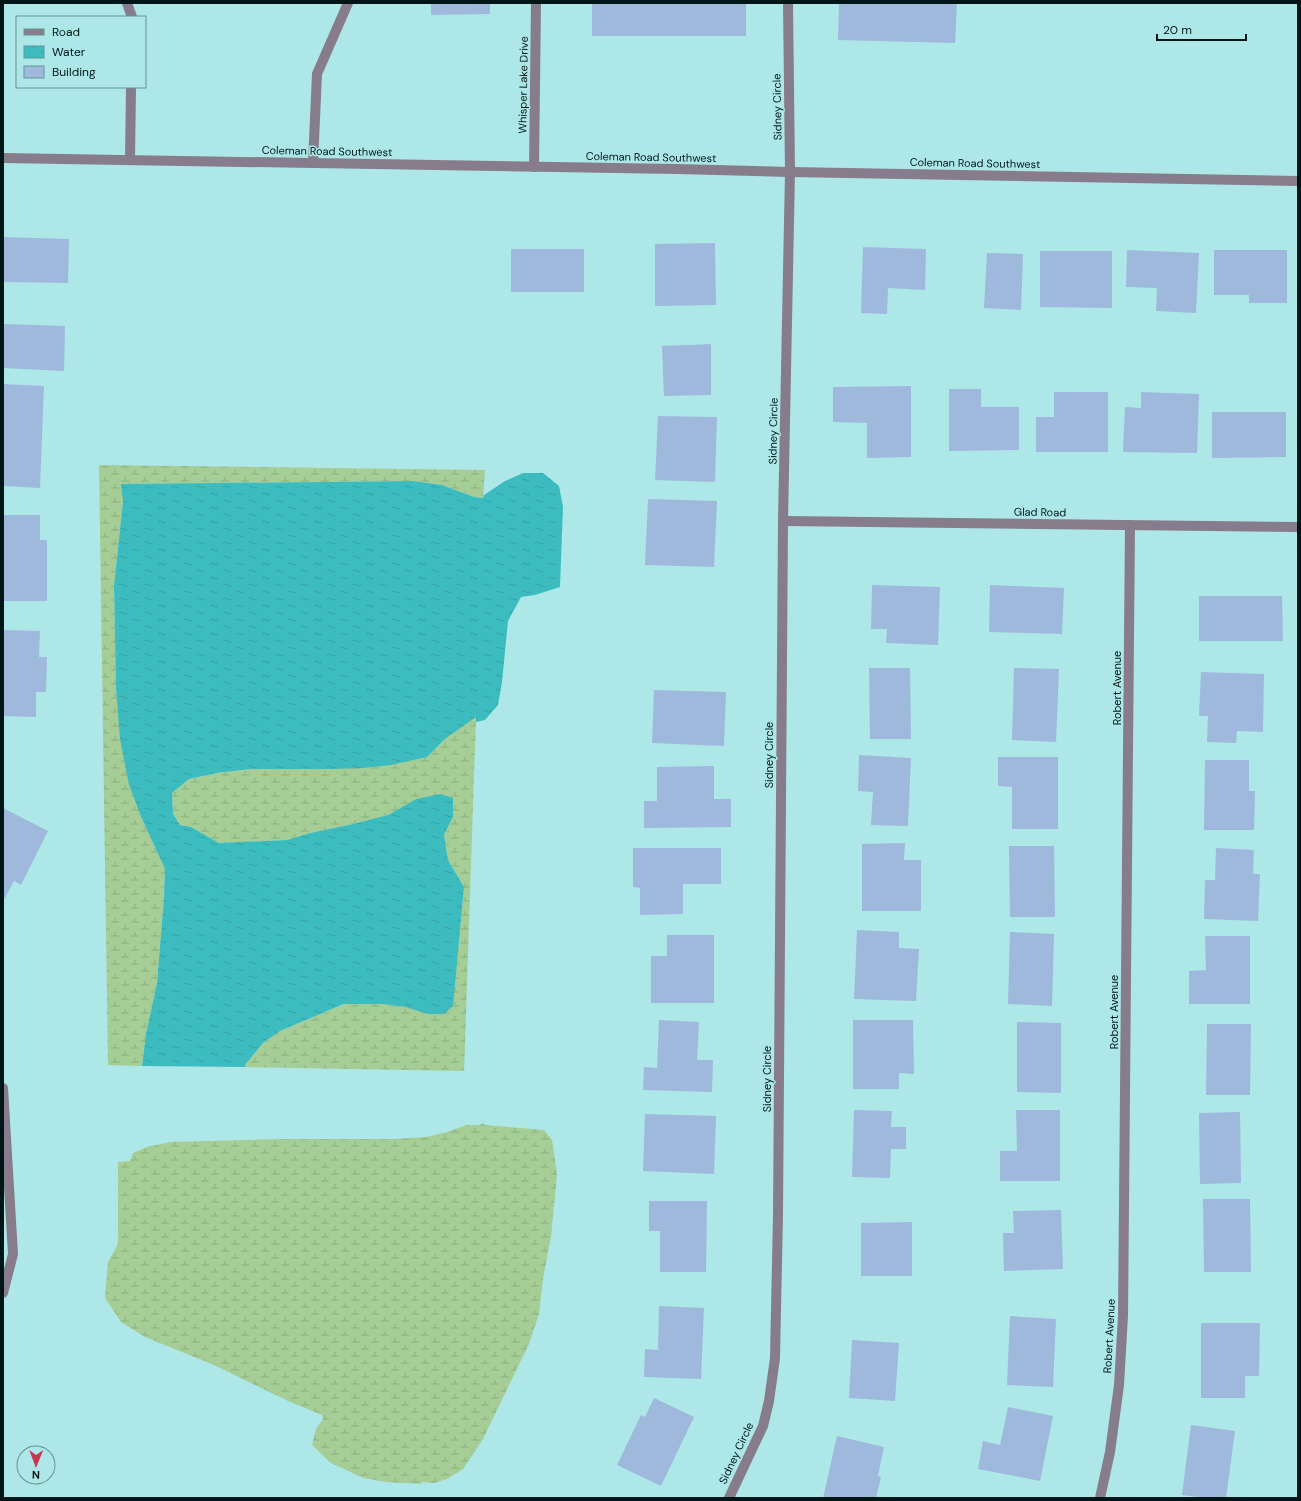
<svg xmlns="http://www.w3.org/2000/svg" width="1301" height="1501" viewBox="0 0 1301 1501" font-family="'DM Sans',sans-serif">
	<defs>
		<pattern id="wetland-marsh" width="20" height="14" patternUnits="userSpaceOnUse"><rect width="20" height="14" fill="#a5cd95"/><path d="M1 5h8M5 5V1M11 12h8M15 12V8" fill="none" stroke="#8caf80"/></pattern>
		<pattern id="water-ripples" width="26" height="14" patternUnits="userSpaceOnUse"><rect width="26" height="14" fill="#3dbcbf"/><path d="M2 4q2-2 4 0t4 0M15 11q2-2 4 0t4 0" fill="none" stroke="#34a1a3"/></pattern>
	</defs>
	<rect width="100%" height="100%" fill="#ade7e7"/>
	<!-- wetland -->
	<g fill="url(#wetland-marsh)">
		<path d="M99 465 485 470 483 498 474 497 442 485 413 481 122 484 123 501 114 586 116 689 142 819 165 869 164 898 157 983 146 1034 142 1066 108 1065Z"/>
		<path d="M476 716 464 1071 245 1067V1065L263 1043 280 1031 345 1004H382L405 1007 428 1014 458 952 464 887 448 860 444 835 453 817 416 799 388 815 353 824 310 833 287 840 219 843 191 827 180 825 173 814 172 793 189 779 217 773 251 769H283L427 757 445 739Z"/>
		<path d="M483 1123 485 1125 544 1130 552 1140 557 1174 551 1236 543 1279 539 1314 529 1344 483 1439 463 1469 447 1479 434 1483 422 1482 421 1484 386 1482 363 1478 331 1463 312 1445 316 1429 323 1419 322 1415 288 1401 214 1365 145 1337 121 1322 105 1298 108 1262 118 1244V1162L130 1161 133 1153 147 1147 171 1142 287 1139H394L426 1137 447 1132 467 1125H479Z"/>
	</g>
	<!-- water -->
	<path fill="url(#water-ripples)" d="M523 473H543L559 486 563 507 560 587 535 595 521 597 508 621 502 682 498 705 485 720 476 722V717L445 739 427 757 391 765 363 768 334 769H251L217 773 189 779 172 793 173 814 180 825 191 827 219 843 287 840 310 833 353 824 388 815 416 799 441 794 453 798V817L444 835 448 860 464 887 453 1006 444 1014H428L405 1007 382 1004H344L280 1031 263 1043 245 1065V1067L142 1066 146 1034 157 983 164 898 165 869 142 819 129 785 120 739 116 689 114 586 123 501 121 484 413 481 442 485 474 497 483 498 484 495 505 481Z"/>
	<!-- building -->
	<g fill="#9fb9dd">
		<path d="M431 3H490V14L431 15Z"/>
		<rect x="592" y="3" width="154" height="33"/>
		<path d="M839 3H957L955 43 838 40Z"/>
		<path d="M3 237 69 239 68 283 3 282Z"/>
		<path d="M715 243 716 305 655 306V244Z"/>
		<path d="M863 247 926 249 925 290 888 288 887 314 861 313Z"/>
		<rect x="511" y="249" width="73" height="43"/>
		<path d="M1127 250 1199 253 1196 313 1156 311 1157 288 1126 287Z"/>
		<path d="M1214 250H1287V303H1249V295H1214Z"/>
		<path d="M1040 251H1112V308L1040 307Z"/>
		<path d="M987 253 1023 254 1021 310 984 308Z"/>
		<path d="M3 324 65 326 64 371 3 368Z"/>
		<path d="M711 344V395L664 396 662 346Z"/>
		<path d="M3 384 44 386 40 488 3 486Z"/>
		<path d="M911 386V457L867 458V423L833 422V387Z"/>
		<path d="M949 389H981V407H1019V450L949 451Z"/>
		<path d="M1054 392H1108V452H1036V417H1054Z"/>
		<path d="M1141 392 1199 394 1197 453 1123 452 1125 407 1141 408Z"/>
		<path d="M1212 412H1286V457L1212 458Z"/>
		<path d="M658 416 717 417 715 482 655 480Z"/>
		<path d="M648 499 717 501 714 567 645 565Z"/>
		<path d="M3 515H40V540H47V601H3Z"/>
		<path d="M872 585 940 587 938 645 886 643 887 629H871Z"/>
		<path d="M990 585 1064 588 1062 634 989 632Z"/>
		<path d="M1199 596H1282L1283 641H1199Z"/>
		<path d="M3 630 40 631 39 657H47L46 692H36V717L3 716Z"/>
		<path d="M869 668H910L911 739H870Z"/>
		<path d="M1014 668 1059 669 1056 742 1012 740Z"/>
		<path d="M1201 672 1264 674 1263 732 1237 731 1236 743 1207 742 1208 716H1199Z"/>
		<path d="M654 690 726 692 724 746 652 743Z"/>
		<path d="M859 755 911 758 908 826 871 825 873 792 858 791Z"/>
		<path d="M998 757H1058V829H1012V787L998 786Z"/>
		<path d="M1205 760H1249V791H1255L1254 830H1204Z"/>
		<path d="M714 766V799H731V827L644 828V801H657V767Z"/>
		<path d="M3 808 48 831 21 885 14 881 3 902Z"/>
		<path d="M905 843 904 860H921V911H862V844Z"/>
		<path d="M1009 846H1054L1055 917H1010Z"/>
		<path d="M633 848H721V884H683V914L640 915V888L633 887Z"/>
		<path d="M1216 848 1254 850 1253 874H1260L1258 921 1204 919 1205 880H1215Z"/>
		<path d="M857 930 899 932V948L919 949 916 1001 854 999Z"/>
		<path d="M1010 932 1054 934 1052 1006 1008 1004Z"/>
		<path d="M667 935H714V1003H651V956H667Z"/>
		<path d="M1205 936H1250V1004H1189V971L1206 970Z"/>
		<path d="M659 1020 699 1022 697 1060H713L712 1092 643 1090 644 1067 657 1068Z"/>
		<path d="M853 1020H913L914 1074 899 1073V1089H853Z"/>
		<path d="M1017 1022 1061 1023V1093L1017 1092Z"/>
		<path d="M1207 1024H1251L1250 1095H1206Z"/>
		<path d="M854 1110 892 1111 891 1127H906V1149H891L890 1178 852 1177Z"/>
		<path d="M1016 1110H1060V1181H1000V1151H1017Z"/>
		<path d="M1240 1112 1241 1183 1200 1184 1199 1113Z"/>
		<path d="M645 1114 716 1116 714 1174 643 1171Z"/>
		<path d="M1203 1199H1250L1251 1272H1204Z"/>
		<path d="M649 1201H707L706 1272H660V1231H649Z"/>
		<path d="M1061 1210 1063 1269 1004 1271 1003 1233H1014L1013 1211Z"/>
		<path d="M912 1222V1276H861V1223Z"/>
		<path d="M659 1306 704 1308 701 1379 644 1377 645 1349 658 1350Z"/>
		<path d="M1010 1316 1056 1319 1053 1387 1007 1385Z"/>
		<path d="M1201 1323H1260L1259 1376H1245V1398H1201Z"/>
		<path d="M852 1340 899 1343 895 1401 849 1398Z"/>
		<path d="M654 1398 694 1417 661 1486 617 1465 641 1415 645 1417Z"/>
		<path d="M1008 1407 1053 1416 1040 1481 978 1469 983 1441 1000 1445Z"/>
		<path d="M1191 1425 1235 1431 1226 1498H1208L1182 1495Z"/>
		<path d="M837 1436 884 1447 878 1476 881 1477 876 1498H823Z"/>
	</g>
	<g fill="none" stroke-linecap="round" stroke-linejoin="round">
		<!-- service -->
		<g stroke="#877c8b" stroke-width="10">
			<path d="M127 3 132 17"/>
			<path d="M130 160 131 87"/>
			<path d="M313 163 317 74 348 3"/>
			<path d="M3 1088 13 1254 3 1293"/>
		</g>
		<!-- minor -->
		<g stroke="#877c8b" stroke-width="10">
			<path d="M534 167 536 3"/>
			<path d="M783 521 1298 527"/>
			<path d="M729 1498 763 1426 769 1401 775 1358 778 1215 783 521 790 172 788 3"/>
			<path d="M1100 1498 1110 1452 1119 1385 1123 1316 1130 525"/>
		</g>
		<!-- tertiary -->
		<path stroke="#877c8b" stroke-width="10" d="M3 158 677 169 790 172 1298 181"/>
	</g>
	<g text-anchor="middle" stroke-width="3" stroke-linejoin="round" paint-order="stroke">
		<!-- street labels -->
		<g font-size="11" fill="#001515" stroke="#ade7e7">
			<text transform="translate(523 85) rotate(-89)" y="4">Whisper Lake Drive</text>
			<text transform="translate(777 107) rotate(-91)" y="4">Sidney Circle</text>
			<text transform="translate(327 151) rotate(1)" y="4">Coleman Road Southwest</text>
			<text transform="translate(651 157) rotate(1)" y="4">Coleman Road Southwest</text>
			<text transform="translate(975 163) rotate(1)" y="4">Coleman Road Southwest</text>
			<text transform="translate(773 431) rotate(-89)" y="4">Sidney Circle</text>
			<text transform="translate(1040 512) rotate(1)" y="4">Glad Road</text>
			<text transform="translate(1117 688) rotate(-90)" y="4">Robert Avenue</text>
			<text transform="translate(769 755) rotate(-90)" y="4">Sidney Circle</text>
			<text transform="translate(1114 1012) rotate(-90)" y="4">Robert Avenue</text>
			<text transform="translate(767 1079) rotate(-90)" y="4">Sidney Circle</text>
			<text transform="translate(1109 1336) rotate(-87)" y="4">Robert Avenue</text>
			<text transform="translate(736 1453) rotate(-65)" y="4">Sidney Circle</text>
		</g>
	</g>
	<!-- border -->
	<rect width="1301" height="1501" fill="none" stroke="#001515" stroke-width="8"/>
	<!-- legend -->
	<rect x="16" y="16" width="130" height="72" fill="#ade7e7" stroke="#689393"/>
	<rect x="24" y="29" width="20" height="6" fill="#877c8b" stroke="#689393"/>
	<text x="52" y="36" font-size="12" fill="#001515">Road</text>
	<rect x="24" y="46" width="20" height="12" fill="url(#water-ripples)" stroke="#689393"/>
	<text x="52" y="56" font-size="12" fill="#001515">Water</text>
	<rect x="24" y="66" width="20" height="12" fill="#9fb9dd" stroke="#689393"/>
	<text x="52" y="76" font-size="12" fill="#001515">Building</text>
	<!-- north arrow -->
	<g transform="translate(36 1465) rotate(181)"><circle r="19" fill="#ade7e7" stroke="#689393"/>
	<path d="M0-3L7 15L0 10L-7 15Z" fill="#c8384e"/>
	<text y="-6" font-size="11" font-weight="bold" text-anchor="middle" fill="#001515">N</text>
	</g>
	<!-- scale -->
	<path d="M1157 34v6h89v-6" fill="none" stroke="#001515" stroke-width="2"/>
	<text x="1163" y="34" font-size="12" fill="#001515" stroke="#ade7e7" stroke-width="3" paint-order="stroke">20 m</text>
</svg>
